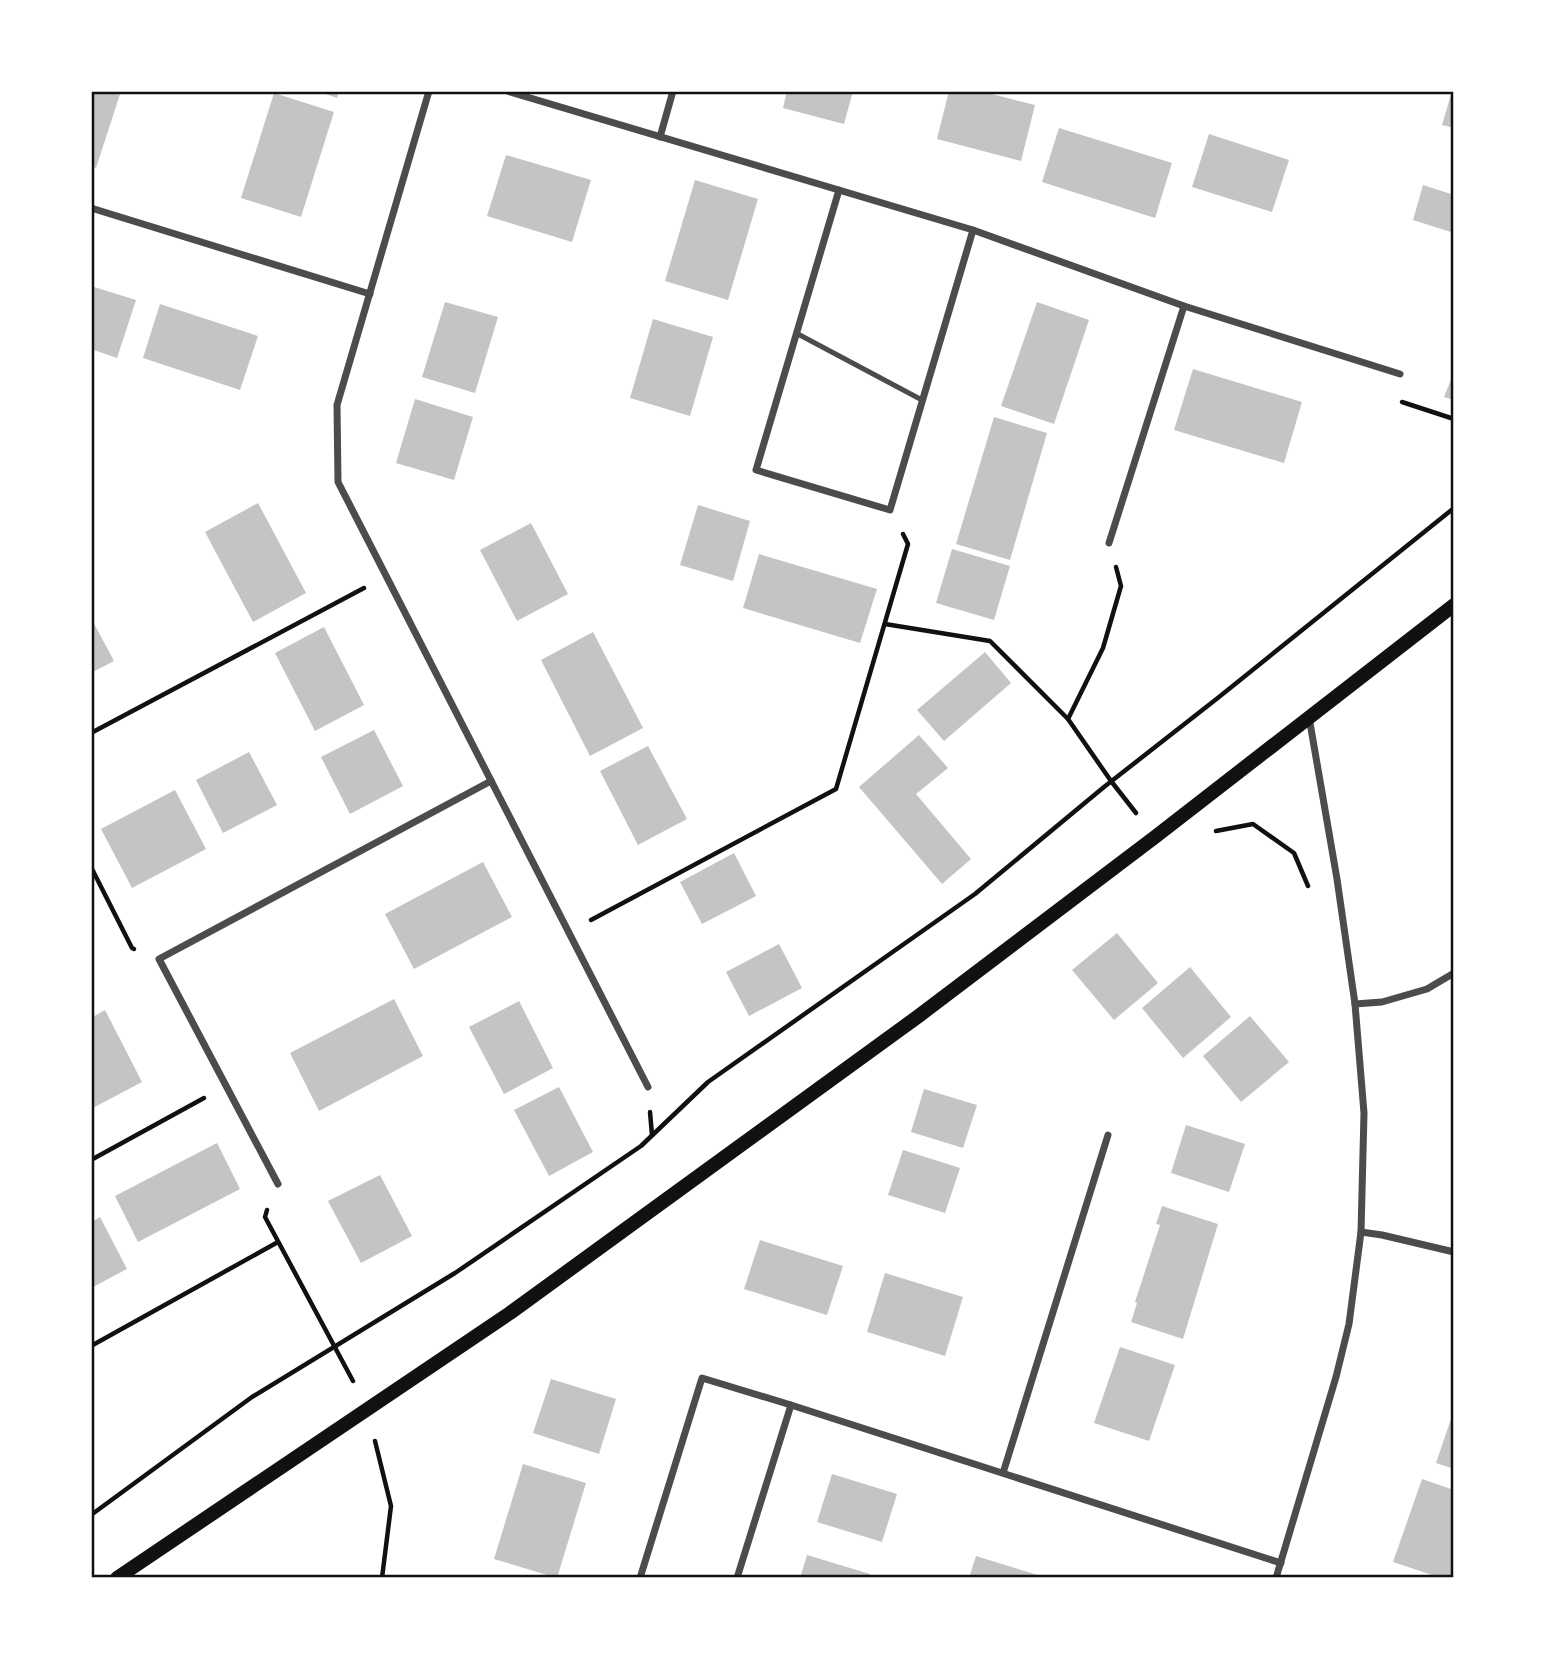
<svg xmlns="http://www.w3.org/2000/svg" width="1545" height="1669" font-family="Helvetica,sans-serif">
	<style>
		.building { fill: #c4c4c4 }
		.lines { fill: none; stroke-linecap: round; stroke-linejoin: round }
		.path { stroke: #111; stroke-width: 4.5 }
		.service { stroke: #4c4c4c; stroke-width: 5 }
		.minor { stroke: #4c4c4c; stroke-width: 7 }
		.secondary { stroke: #111; stroke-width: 14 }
		.neatline { fill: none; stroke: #111; stroke-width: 2.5 }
	</style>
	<rect width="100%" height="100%" fill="#fff"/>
	<!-- building -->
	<g class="building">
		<path d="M 91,91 L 121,91 L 96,168 L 91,166 Z"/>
		<path d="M 317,91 L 339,91 L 337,98 Z"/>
		<path d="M 787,91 L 853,91 L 844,124 L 783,108 Z"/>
		<path d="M 949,91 L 980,91 L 1035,105 L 1021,161 L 937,139 Z"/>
		<path d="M 1452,91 L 1454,91 L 1454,128 L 1442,125 Z"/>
		<path d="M 274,93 L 334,112 L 301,217 L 241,198 Z"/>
		<path d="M 1059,128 L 1172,163 L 1155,218 L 1042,182 Z"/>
		<path d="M 1209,134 L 1289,160 L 1272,212 L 1192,187 Z"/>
		<path d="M 506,155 L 591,180 L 572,242 L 487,216 Z"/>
		<path d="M 695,180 L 758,199 L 728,300 L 665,281 Z"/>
		<path d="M 1423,185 L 1454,195 L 1454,233 L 1413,220 Z"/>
		<path d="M 91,286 L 136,300 L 117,358 L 91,349 Z"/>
		<path d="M 445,302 L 498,317 L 475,393 L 422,377 Z"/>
		<path d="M 1037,302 L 1089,320 L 1054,424 L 1001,406 Z"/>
		<path d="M 160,304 L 258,336 L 240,390 L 143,358 Z"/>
		<path d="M 653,319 L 713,337 L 690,416 L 630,398 Z"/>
		<path d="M 1193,369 L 1302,402 L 1284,463 L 1174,430 Z"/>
		<path d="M 1454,372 L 1454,400 L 1444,397 Z"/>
		<path d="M 415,399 L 473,417 L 454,480 L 396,463 Z"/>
		<path d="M 994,417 L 1047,433 L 1010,560 L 956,544 Z"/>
		<path d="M 258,503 L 306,593 L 253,622 L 205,532 Z"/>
		<path d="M 698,505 L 750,521 L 733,581 L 680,565 Z"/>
		<path d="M 531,523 L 568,594 L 517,621 L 480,550 Z"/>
		<path d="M 952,549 L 1010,566 L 994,620 L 936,603 Z"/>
		<path d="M 759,554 L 877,589 L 860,643 L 743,608 Z"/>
		<path d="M 91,618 L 114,661 L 91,673 Z"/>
		<path d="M 324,627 L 364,705 L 315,731 L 275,653 Z"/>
		<path d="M 593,632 L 643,728 L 590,756 L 541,660 Z"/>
		<path d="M 985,652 L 1011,683 L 944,741 L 917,710 Z"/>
		<path d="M 374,730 L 403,786 L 350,814 L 321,757 Z"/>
		<path d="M 919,735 L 948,768 L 916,794 L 971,859 L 942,884 L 859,787 Z"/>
		<path d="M 648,746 L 687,819 L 638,845 L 600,771 Z"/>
		<path d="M 249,752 L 277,805 L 223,833 L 196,780 Z"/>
		<path d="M 175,790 L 206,849 L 132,888 L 101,829 Z"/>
		<path d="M 734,853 L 756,896 L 702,924 L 680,882 Z"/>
		<path d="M 483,862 L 512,917 L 414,969 L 385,914 Z"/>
		<path d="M 1117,933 L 1158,983 L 1114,1020 L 1072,970 Z"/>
		<path d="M 779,944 L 802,988 L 749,1016 L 726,972 Z"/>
		<path d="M 1190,967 L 1231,1017 L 1183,1058 L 1142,1008 Z"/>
		<path d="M 394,999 L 423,1056 L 319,1111 L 290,1053 Z"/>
		<path d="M 519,1001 L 553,1068 L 504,1094 L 469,1027 Z"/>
		<path d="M 105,1010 L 142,1082 L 91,1109 L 91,1018 Z"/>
		<path d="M 1250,1016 L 1289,1062 L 1241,1102 L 1203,1056 Z"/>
		<path d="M 559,1087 L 593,1152 L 549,1176 L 514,1110 Z"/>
		<path d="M 924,1089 L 977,1105 L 963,1148 L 911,1132 Z"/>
		<path d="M 1186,1125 L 1245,1144 L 1229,1192 L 1171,1173 Z"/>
		<path d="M 217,1143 L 240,1189 L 138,1242 L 115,1196 Z"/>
		<path d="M 903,1150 L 960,1168 L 945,1213 L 888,1195 Z"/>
		<path d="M 380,1175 L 412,1236 L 361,1263 L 328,1201 Z"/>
		<path d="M 1162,1206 L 1218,1224 L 1183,1339 L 1131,1322 L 1137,1303 L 1135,1302 L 1160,1225 L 1156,1224 Z"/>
		<path d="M 100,1217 L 127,1269 L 91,1288 L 91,1222 Z"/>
		<path d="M 760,1240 L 843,1266 L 827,1315 L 744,1289 Z"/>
		<path d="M 885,1273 L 963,1297 L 945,1356 L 867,1332 Z"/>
		<path d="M 1120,1347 L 1175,1365 L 1149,1441 L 1094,1423 Z"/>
		<path d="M 551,1379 L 616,1399 L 599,1454 L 533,1433 Z"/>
		<path d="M 1454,1410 L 1454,1469 L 1436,1463 Z"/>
		<path d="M 523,1464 L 586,1483 L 557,1578 L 494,1559 Z"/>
		<path d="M 832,1474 L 897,1494 L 882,1542 L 817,1522 Z"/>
		<path d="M 1422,1479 L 1454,1490 L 1454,1570 L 1451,1578 L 1441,1578 L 1393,1562 Z"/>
		<path d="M 807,1555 L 870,1574 L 869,1578 L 800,1578 Z"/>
		<path d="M 976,1556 L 1044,1577 L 1044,1578 L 969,1578 Z"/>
	</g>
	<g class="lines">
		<!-- path -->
		<g class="path">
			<path d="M 1402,402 L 1454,419"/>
			<path d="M 885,624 L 990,641 L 1068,719 L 1111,781 L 1136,813"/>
			<path d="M 1068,719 L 1103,648 L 1121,586 L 1116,567"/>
			<path d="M 91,733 L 364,588"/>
			<path d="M 1216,831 L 1253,824 L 1294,853 L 1308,886"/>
			<path d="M 91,867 L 132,948 L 134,949"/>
			<path d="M 591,920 L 836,789 L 908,544 L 903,534"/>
			<path d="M 650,1112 L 652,1135"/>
			<path d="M 91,1160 L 204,1098"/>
			<path d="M 267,1210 L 265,1217 L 353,1381"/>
			<path d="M 91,1346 L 278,1242"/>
			<path d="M 375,1441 L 391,1506 L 382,1578"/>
			<path d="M 91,1515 L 252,1397 L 455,1273 L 641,1146 L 708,1082 L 975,894 L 1104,787 L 1219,697 L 1454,508"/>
		</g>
		<!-- service -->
		<path class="service" d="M 796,333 L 922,400"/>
		<!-- minor -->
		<g class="minor">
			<path d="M 429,91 L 337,405 L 338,482 L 648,1087"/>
			<path d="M 507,91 L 973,230 L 1184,306 L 1400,374"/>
			<path d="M 660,137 L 673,91"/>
			<path d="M 839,190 L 756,470 L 890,510 L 973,230"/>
			<path d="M 91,208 L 370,294"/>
			<path d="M 1109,543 L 1184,306"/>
			<path d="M 1355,1004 L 1382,1002 L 1427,989 L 1454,973"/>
			<path d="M 278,1184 L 159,959 L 491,781"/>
			<path d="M 1361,1232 L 1382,1235 L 1454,1252"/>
			<path d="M 1003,1473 L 1108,1135"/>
			<path d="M 640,1578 L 702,1378 L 791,1405 L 1281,1563"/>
			<path d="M 737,1578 L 791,1405"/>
			<path d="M 1276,1578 L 1336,1377 L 1349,1324 L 1361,1232 L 1364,1113 L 1355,1004 L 1337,879 L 1309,717"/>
		</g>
		<!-- secondary -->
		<path class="secondary" d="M 117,1578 L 510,1313 L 920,1015 L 1155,837 L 1454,605"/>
	</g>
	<!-- border -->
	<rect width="1545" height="1669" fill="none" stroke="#ffffff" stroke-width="186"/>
	<rect x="93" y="93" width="1359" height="1483" class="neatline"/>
</svg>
